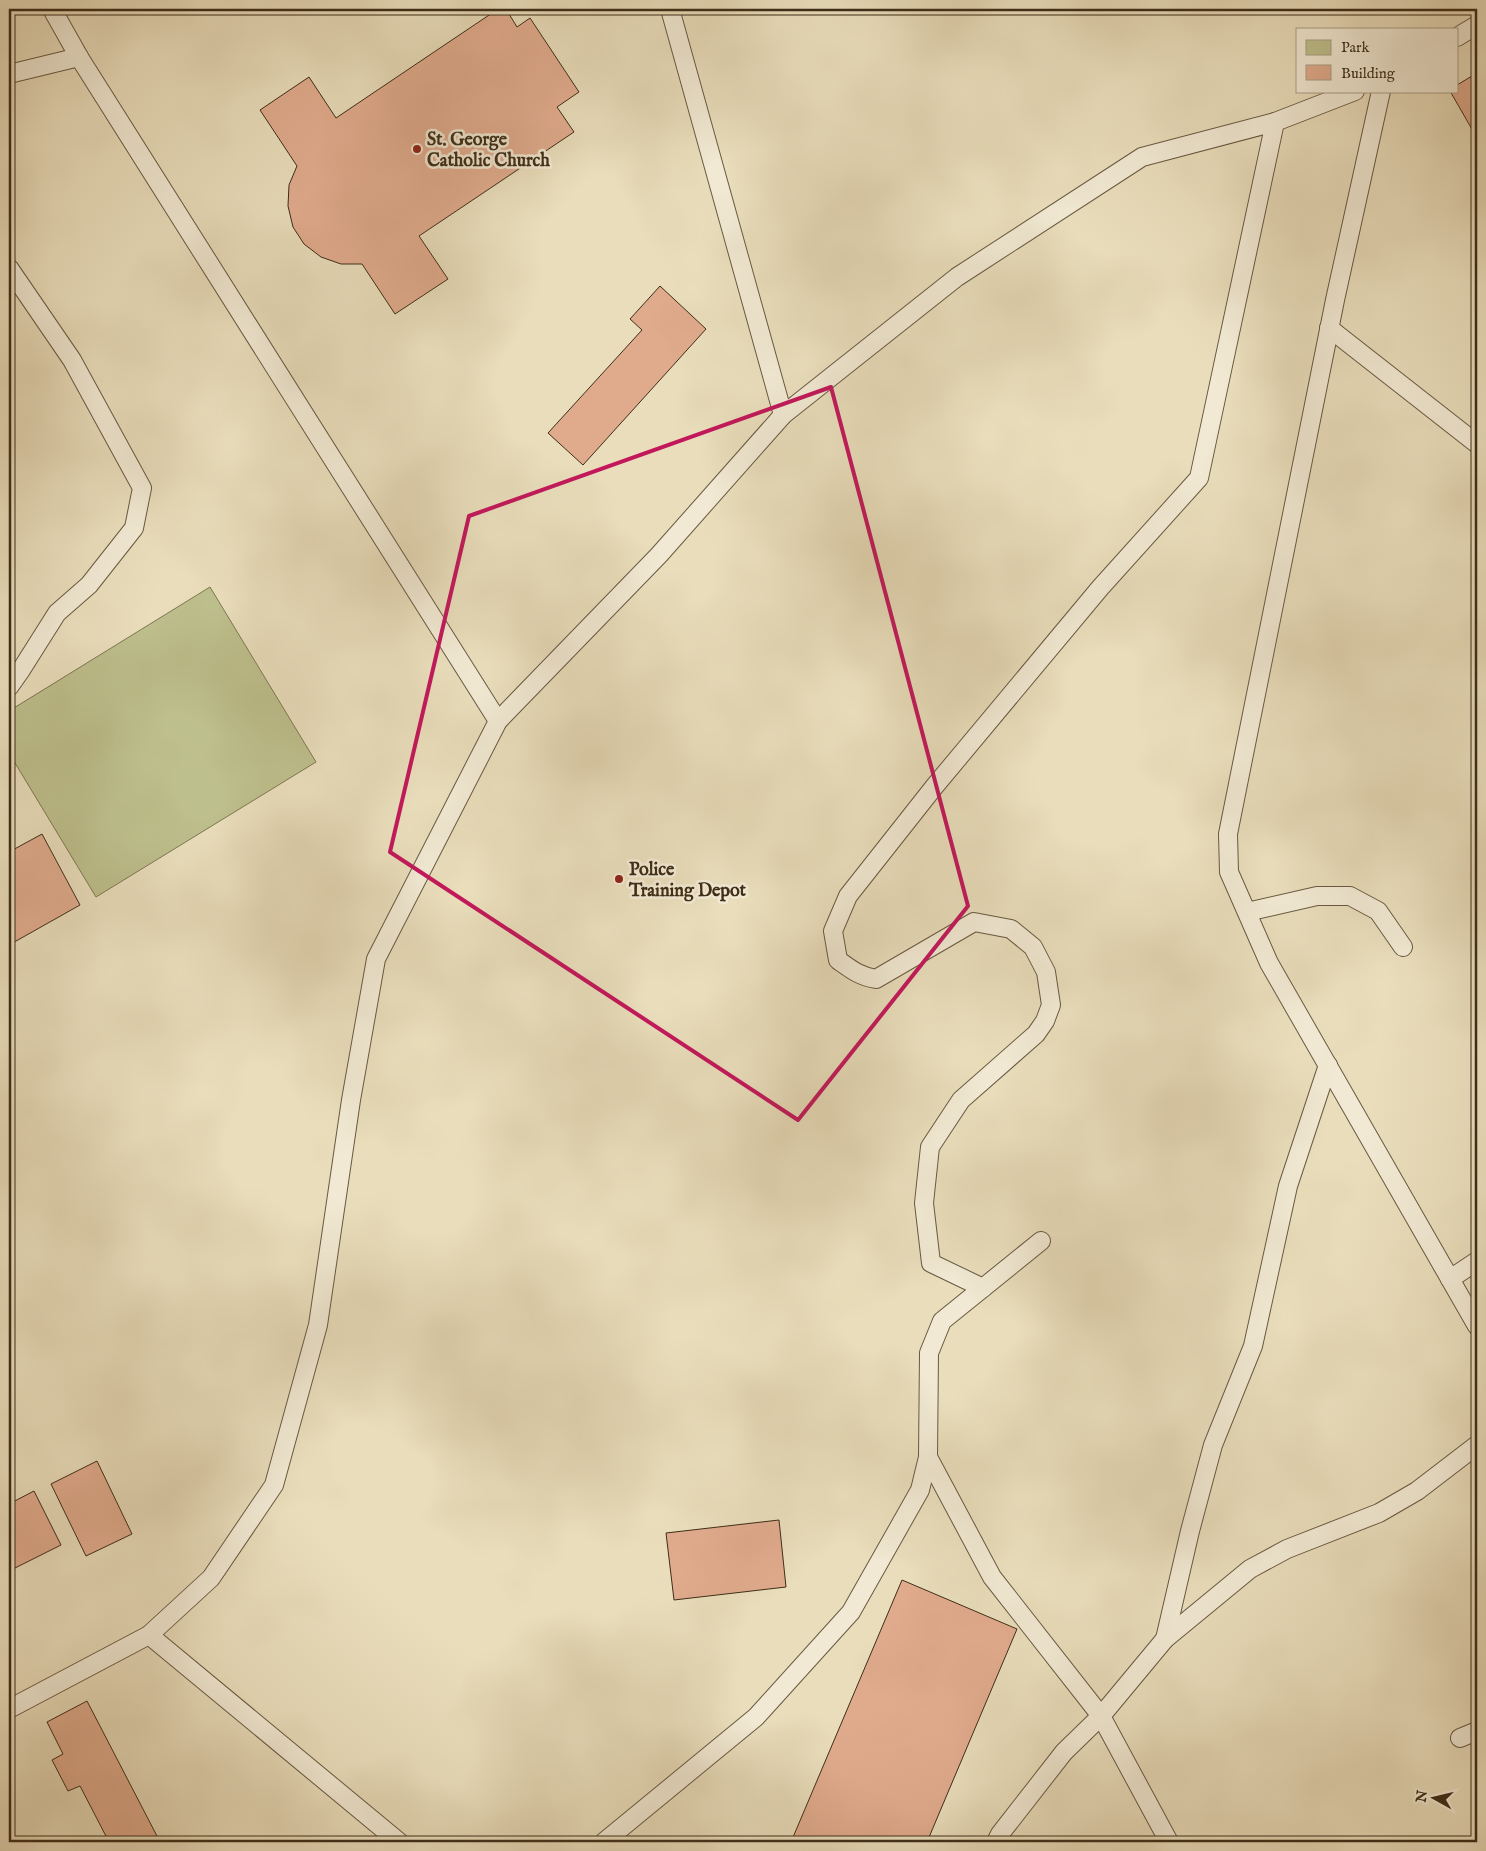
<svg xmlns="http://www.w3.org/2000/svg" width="1486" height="1851" font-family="'IM FELL English',serif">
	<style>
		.green { fill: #bdbf8c; stroke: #7e7652 }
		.building { fill: #e0ab8d; stroke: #3e2d18 }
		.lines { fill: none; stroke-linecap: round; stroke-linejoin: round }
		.lane-casing { stroke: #695941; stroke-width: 20 }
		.lane { stroke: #f1e9d3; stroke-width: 18 }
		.marked { fill: none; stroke: #c2185b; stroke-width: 4; stroke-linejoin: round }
		.poi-dot { fill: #8f2418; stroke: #f1e9d3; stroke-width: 2 }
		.labels { text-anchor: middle; stroke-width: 5; stroke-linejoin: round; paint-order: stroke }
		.poi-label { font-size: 18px; font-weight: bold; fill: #3e2d18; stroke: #f1e9d3; text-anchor: start }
	</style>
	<rect width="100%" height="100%" fill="#e9ddbb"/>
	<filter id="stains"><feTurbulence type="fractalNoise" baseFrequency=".004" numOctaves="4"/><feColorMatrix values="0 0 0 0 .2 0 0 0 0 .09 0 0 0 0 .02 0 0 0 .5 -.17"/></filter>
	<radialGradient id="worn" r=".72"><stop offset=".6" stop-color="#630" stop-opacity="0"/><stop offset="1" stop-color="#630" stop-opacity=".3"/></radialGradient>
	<!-- green -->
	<path class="green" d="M 210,587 L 316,762 L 96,897 L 9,753 L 9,711 Z"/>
	<!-- building -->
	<g class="building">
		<path d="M 498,9 L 506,9 L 517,27 L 530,18 L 579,92 L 557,107 L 574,132 L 419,236 L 448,279 L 395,314 L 362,264 L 341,264 L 321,257 L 304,244 L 293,227 L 288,206 L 289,185 L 297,166 L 260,110 L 309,77 L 336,118 Z"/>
		<path d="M 1477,73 L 1477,138 L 1450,91 L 1457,91 L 1457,85 Z"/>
		<path d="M 660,286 L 706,329 L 583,465 L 548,433 L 642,330 L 630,319 Z"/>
		<path d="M 42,834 L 80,905 L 9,945 L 9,852 Z"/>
		<path d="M 97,1461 L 132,1534 L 86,1556 L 51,1484 Z"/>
		<path d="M 34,1491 L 61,1545 L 9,1571 L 9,1504 Z"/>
		<path d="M 779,1520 L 786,1587 L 674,1600 L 666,1533 Z"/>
		<path d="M 902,1580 L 1017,1629 L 927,1842 L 791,1842 Z"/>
		<path d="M 87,1701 L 158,1838 L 151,1842 L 109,1842 L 80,1786 L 68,1791 L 52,1760 L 63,1754 L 47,1722 Z"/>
	</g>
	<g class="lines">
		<!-- lane casing -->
		<g class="lane-casing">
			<g id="lane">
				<path d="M 52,9 L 79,57 L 498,721"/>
				<path d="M 670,9 L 783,415"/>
				<path d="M 1457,37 L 1477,25"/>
				<path d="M 9,74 L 79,57"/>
				<path d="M 1381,91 L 1335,300 L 1228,834 L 1229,872 L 1269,963 L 1477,1326"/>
				<path d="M 9,268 L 72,360 L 142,488 L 134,528 L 89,585 L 57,613 L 21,670 L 9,687"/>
				<path d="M 1329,328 L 1477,444"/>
				<path d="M 1247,912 L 1317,896 L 1350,896 L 1378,911 L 1403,947"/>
				<path d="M 1450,1279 L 1477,1261"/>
				<path d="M 983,1288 L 931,1263 L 924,1203 L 930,1147 L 961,1100 L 1036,1034 L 1045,1021 L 1051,1005 L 1046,972 L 1033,947 L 1011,929 L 974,922 L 876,979 C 859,976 852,970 838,960 L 833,931 L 848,896 L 934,787 L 1100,588 L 1199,478 L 1275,122"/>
				<path d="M 928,1457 L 992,1577 L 1101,1716 L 1169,1842"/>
				<path d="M 149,1635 L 399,1842"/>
				<path d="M 1165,1639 L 1190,1531 L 1213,1445 L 1253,1346 L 1288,1186 L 1328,1065"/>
				<path d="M 9,1709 L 149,1635 L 211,1578 L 274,1485 L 318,1325 L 351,1100 L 376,959 L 498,721 L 659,555 L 783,415 L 957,277 L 1142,157 L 1275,122 L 1355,91"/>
				<path d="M 1460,1738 L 1477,1731"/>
				<path d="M 604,1842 L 756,1717 L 851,1612 L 920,1490 L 928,1457 L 929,1353 L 942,1321 L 1041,1241"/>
				<path d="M 996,1842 L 1000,1834 L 1064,1752 L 1101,1716 L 1165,1639 L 1250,1569 L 1287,1549 L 1379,1513 L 1417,1491 L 1477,1445"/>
			</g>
		</g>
		<!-- lane -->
		<use href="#lane" class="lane"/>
	</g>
	<!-- marked area -->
	<path class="marked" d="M 831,387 L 968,906 L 798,1120 L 390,852 L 469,516 Z"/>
	<!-- markers -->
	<g class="poi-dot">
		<circle cx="417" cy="149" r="5"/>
		<circle cx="619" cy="879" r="5"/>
	</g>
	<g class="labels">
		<!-- poi labels -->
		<g class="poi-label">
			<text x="427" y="145">St. George<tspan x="427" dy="21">Catholic Church</tspan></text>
			<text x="629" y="875">Police<tspan x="629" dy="21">Training Depot</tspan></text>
		</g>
	</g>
	<!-- margin -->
	<rect width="1486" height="1851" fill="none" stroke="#e9ddbb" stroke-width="30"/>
	<rect x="10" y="10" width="1466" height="1831" fill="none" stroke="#3e2d18" stroke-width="2.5"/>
	<rect x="15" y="15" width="1456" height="1821" fill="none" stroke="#3e2d18"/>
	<!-- legend -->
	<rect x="1296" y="28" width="162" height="65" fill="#f1e9d3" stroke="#a99e88"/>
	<rect x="1306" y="40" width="25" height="15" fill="#bdbf8c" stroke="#a99e88"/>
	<text x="1341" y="52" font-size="15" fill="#3e2d18">Park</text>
	<rect x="1306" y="65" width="25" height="15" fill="#e0ab8d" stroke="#a99e88"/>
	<text x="1341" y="78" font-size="15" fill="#3e2d18">Building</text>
	<!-- north arrow -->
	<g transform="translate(1434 1798) rotate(278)" stroke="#f1e9d3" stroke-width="4" paint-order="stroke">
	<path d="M0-4L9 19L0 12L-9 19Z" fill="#3e2d18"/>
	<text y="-8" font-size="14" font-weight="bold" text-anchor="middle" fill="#3e2d18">N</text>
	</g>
	<rect width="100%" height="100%" filter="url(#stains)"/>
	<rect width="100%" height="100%" fill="url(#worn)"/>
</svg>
